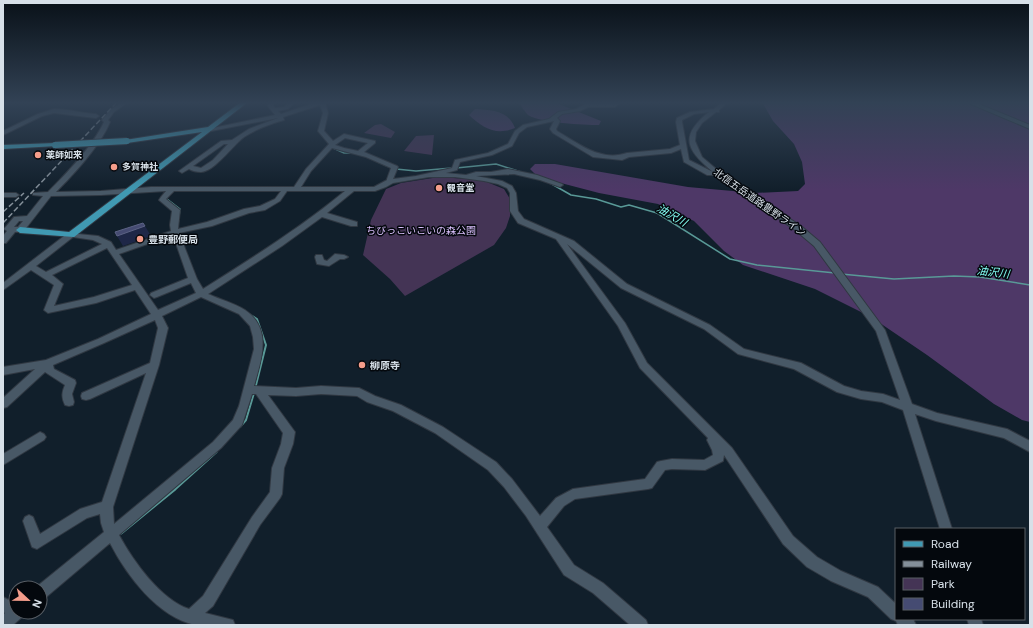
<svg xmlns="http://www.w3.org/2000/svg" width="1033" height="628" font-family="'DM Sans','Noto Sans JP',sans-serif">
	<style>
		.green { fill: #443455 }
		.forest { fill: #4e3867 }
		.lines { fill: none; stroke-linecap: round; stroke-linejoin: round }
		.stream-far2 { stroke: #599997; stroke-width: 1.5 }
		.stream-far1 { stroke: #599997; stroke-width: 2 }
		.stream { stroke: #599997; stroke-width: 3 }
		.minor-casing { stroke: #303842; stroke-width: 2 }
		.major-casing { stroke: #303842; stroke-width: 2 }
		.minor { fill: #485866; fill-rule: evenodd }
		.major { fill: #4099b2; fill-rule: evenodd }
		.rail { stroke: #848f99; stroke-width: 1.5; stroke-dasharray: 5.5 2.5; stroke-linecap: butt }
		.major-bridge-casing { stroke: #303842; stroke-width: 8; stroke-linecap: butt }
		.major-bridge { stroke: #4099b2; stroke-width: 6 }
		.shaded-wall { fill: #1e2747 }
		.building { fill: #454b72; stroke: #5c6385 }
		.poi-dot { fill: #f49d8b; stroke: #04080d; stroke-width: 1.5 }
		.labels { text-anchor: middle; stroke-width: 3; stroke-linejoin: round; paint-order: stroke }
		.far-poi-label { font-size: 9px; font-weight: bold; fill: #d7e0e8; stroke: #04080d; text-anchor: start }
		.street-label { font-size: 10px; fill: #d7e0e8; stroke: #04080d }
		.park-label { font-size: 10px; fill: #dbc0fd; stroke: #04080d }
		.poi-label { font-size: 10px; font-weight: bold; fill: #d7e0e8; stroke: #04080d; text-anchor: start }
		.water-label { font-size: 11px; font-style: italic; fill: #82fbf1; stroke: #04080d }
	</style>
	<rect width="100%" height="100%" fill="#111f2b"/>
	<!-- green -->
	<g class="green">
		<path d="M 381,124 L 395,132 L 391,138 L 364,133 L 375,125 Z"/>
		<path d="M 434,135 L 432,155 L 404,151 L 416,136 Z"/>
		<path d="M 439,177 L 482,180 L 504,189 L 510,199 L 510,216 L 506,228 L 494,245 L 405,296 L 390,279 L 363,255 L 371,220 L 386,189 L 401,183 Z"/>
	</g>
	<!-- forest -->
	<g class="forest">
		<path d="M 519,102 L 554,102 L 601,121 L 599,125 C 584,125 541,123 528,115 C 525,112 521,106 519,102 Z"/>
		<path d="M 762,102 L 1030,102 L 1030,422 L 1022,420 L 994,404 L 927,355 L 871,317 L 815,289 L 743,265 L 724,251 L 694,221 L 658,204 L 599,193 L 538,177 L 530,169 L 535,164 L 555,164 L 688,187 L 755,193 L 798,191 L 805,184 L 802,162 L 794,144 L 773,121 Z"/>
		<path d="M 475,109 C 492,110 508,110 515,128 C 496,136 483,128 469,115 Z"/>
	</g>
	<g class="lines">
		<!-- stream-far2 -->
		<g class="stream-far2">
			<path d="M 331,147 L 344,153 L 353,153"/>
			<path d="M 378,162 L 392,168"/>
			<path d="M 456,168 L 496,164 L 521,172"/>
			<path d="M 396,169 L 416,171 L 452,168"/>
			<path d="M 550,183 L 571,195 L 596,199 L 621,207 L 629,205 L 657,213 L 730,259 L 757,265 L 835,273"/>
			<path d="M 167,197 L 167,199 L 180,209 L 178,225"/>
			<path d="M 841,274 L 894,279 L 954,276 L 980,277 L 1030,285"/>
		</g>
		<!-- stream-far1 -->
		<g class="stream-far1">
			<path d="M 246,312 L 257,319 L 266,345 L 255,389"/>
			<path d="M 240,427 L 246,420 L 254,393"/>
		</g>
		<!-- stream -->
		<path class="stream" d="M 121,533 L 175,489 L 216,452"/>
		<!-- minor casing -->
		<g class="minor-casing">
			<g id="minor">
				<path d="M 3,102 L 8,102 L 3,105 Z"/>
				<path d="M 122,102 L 128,102 L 114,112 L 108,120 L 110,122 C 100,146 74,174 56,192 L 101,191 L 151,187 L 294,187 L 306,169 L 329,144 L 318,131 L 323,113 L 320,105 L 283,117 L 284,120 C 270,124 256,129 244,137 C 232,146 215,171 201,172 C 197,172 192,171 189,169 L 182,173 L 179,171 L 221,141 L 232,140 L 249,129 L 278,118 L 211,131 L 208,129 L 275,115 L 267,105 L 270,102 L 276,102 L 273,105 L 275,108 L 284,107 L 289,102 L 295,102 L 288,109 L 278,111 L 281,114 L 317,102 L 325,102 L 328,113 L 324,131 L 333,141 L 344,134 L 375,141 L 375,143 L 364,152 L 397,166 L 398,167 L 393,179 L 416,176 L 452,168 L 455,160 L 488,153 L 508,144 L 515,131 L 523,125 L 549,119 L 558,112 L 576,109 L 587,103 L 621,102 L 615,107 L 588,107 L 580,111 L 562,114 L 557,118 L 560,121 L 556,129 L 557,131 C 579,144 601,162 627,153 L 670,149 L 680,145 L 676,122 L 677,118 L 690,112 L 714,109 L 722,102 L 728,102 L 719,110 L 719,112 L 716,112 L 702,123 L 696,132 L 695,141 L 702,157 L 728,179 L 801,226 L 820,242 L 885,330 L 912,404 L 937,413 L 1007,429 L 1030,441 L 1030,452 L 1004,438 L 936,421 L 915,414 L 952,529 L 940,529 L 903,410 L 882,402 L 861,399 L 837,392 L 794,369 L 738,354 L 704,329 L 621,288 L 567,244 L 625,323 L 647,363 L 732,448 L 793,536 L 817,557 L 841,571 L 878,587 L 896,604 L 896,619 L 913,619 L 916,625 L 898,625 L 896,621 L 891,619 L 868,597 L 831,581 L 807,567 L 783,544 L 724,455 L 723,461 L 705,470 L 672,469 L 665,470 L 652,488 L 648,489 L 575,499 L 564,506 L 547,527 L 574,565 L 603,583 L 646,620 L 648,625 L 630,625 L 593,593 L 564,575 L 526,516 L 504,487 L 488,470 L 435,433 L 393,411 L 367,402 L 357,396 L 321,394 L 296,396 L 268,395 L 295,432 L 293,444 L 284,468 L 282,494 L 280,498 L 260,525 L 213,606 L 205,613 L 233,620 L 235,625 C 222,625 207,627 195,625 C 158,617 127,576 110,543 L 45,598 L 40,600 L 40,588 L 35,588 L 104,532 L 101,523 L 100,514 L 87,518 L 37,549 L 32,547 L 23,521 L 25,517 L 29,515 L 33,517 L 40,534 L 80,509 L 102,502 L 146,373 L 90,399 L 86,400 L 82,399 L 81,396 L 82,393 L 150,363 L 158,328 L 155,320 L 104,343 L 53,365 L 54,369 L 75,380 L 76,383 L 72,394 L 74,402 L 73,405 L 69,406 L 65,405 C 61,397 62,392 65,385 L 45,372 L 7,407 L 3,408 L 3,398 L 35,369 L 3,375 L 3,367 L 46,360 L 98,339 L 151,314 L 135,290 L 96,303 L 48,313 L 44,310 L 54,285 L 31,270 L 3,290 L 3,283 L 68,233 L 98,236 L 111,242 L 116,250 L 171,231 L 170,225 L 172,211 L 159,200 L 161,197 L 166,191 L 101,195 L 51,196 L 23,232 L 15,232 L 6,243 L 3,243 L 3,236 L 7,231 L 4,229 L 14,217 L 27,216 L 43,196 L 33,195 L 33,193 L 48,192 C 67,173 93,146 104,122 L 102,120 L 103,119 L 110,110 ZM 709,112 C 679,136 686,150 713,172 L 689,160 L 682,122 L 682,120 L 694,114 ZM 554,121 L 550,129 L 553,133 L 593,157 L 622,160 L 629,157 L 671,153 L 681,149 L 684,162 L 707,175 L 716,175 L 795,230 L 814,246 L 876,331 L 900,400 L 883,394 L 861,391 L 844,386 L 801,363 L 744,349 L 710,325 L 627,284 L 574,241 L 524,219 L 518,211 L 516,193 L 512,186 L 502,181 L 476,176 L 514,174 L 540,180 L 560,187 L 563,185 L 562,184 L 537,175 L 508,169 L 491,172 L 476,172 L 466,175 L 446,173 L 457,170 L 460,162 L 492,155 L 512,146 L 519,133 L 527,127 ZM 345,138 L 368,143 L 358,151 L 344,148 L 335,145 ZM 224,144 L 228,144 L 213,160 L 201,168 L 193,166 ZM 332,148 L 366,157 L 391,168 L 387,179 L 387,180 L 374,187 L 301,187 L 311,171 ZM 429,177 L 455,177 L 484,181 L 498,184 L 507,188 L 510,193 L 510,211 L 518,223 L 556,239 L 618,326 L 640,368 L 708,438 L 707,440 L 712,450 L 713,455 L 704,460 L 672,459 L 661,461 L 657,462 L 645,479 L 573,489 L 556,498 L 540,516 L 512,479 L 496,462 L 443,427 L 401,405 L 375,396 L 359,388 L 321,386 L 296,388 L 254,386 C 261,360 273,329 245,310 C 234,303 219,299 208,294 L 282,246 L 322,217 L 351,226 L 357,226 L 357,222 L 327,213 L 354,191 L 375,191 L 386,187 L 393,183 ZM 174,191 L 281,191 L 275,199 L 260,206 L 244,209 L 207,222 L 178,229 L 180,210 L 166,199 ZM 287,191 L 345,191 C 300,228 252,258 203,289 L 197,279 L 179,233 L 212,226 L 249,213 L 265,210 L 280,201 ZM 19,221 L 23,221 L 18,227 L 14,227 ZM 173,235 L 188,278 L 151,293 L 150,295 L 154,298 L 157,297 L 191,283 L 196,293 L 158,310 L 119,254 ZM 73,237 L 93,240 L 102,244 L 46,272 L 36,266 ZM 107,248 L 132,285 L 94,297 L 54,306 L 63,284 L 52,275 ZM 201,297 L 239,314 L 250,326 L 253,337 L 254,349 L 239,406 L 233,420 L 213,442 L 114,524 L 113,507 L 159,365 L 168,328 L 162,316 ZM 252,394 L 256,394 L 283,433 L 281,444 L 272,468 L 270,492 L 252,517 L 203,596 L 189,609 C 161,600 133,561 119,535 L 221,448 L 242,425 Z"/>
				<path d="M 966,102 L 974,102 L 1030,125 L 1030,129 Z"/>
				<path d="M 54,109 C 68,109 82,113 96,114 L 99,116 L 96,118 L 54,113 L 42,116 L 3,135 L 3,131 L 38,114 Z"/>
				<path d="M 3,193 L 16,193 L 19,195 L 16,197 L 3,197 Z"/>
				<path d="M 335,254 L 344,255 L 348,257 L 344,259 L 340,259 L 329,266 L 317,264 L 315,257 L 316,255 L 322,255 L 324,260 L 327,261 Z"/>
				<path d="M 40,432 L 44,434 L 46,437 L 44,440 L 3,465 L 3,454 Z"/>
				<path d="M 3,597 L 16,604 L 16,612 L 24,612 L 22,617 L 13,625 L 3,625 L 3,615 L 5,613 L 3,612 Z"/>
				<path d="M 967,619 L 981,619 L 983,625 L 969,625 Z"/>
			</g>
		</g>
		<!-- major casing -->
		<g class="major-casing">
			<g id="major">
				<path d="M 241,102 L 248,102 L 74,237 L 20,233 L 16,230 L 20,227 L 69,232 L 202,132 L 127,143 L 124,141 L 125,140 L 208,127 Z"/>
				<path d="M 55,143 L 57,144 L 57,146 L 3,149 L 3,145 Z"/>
			</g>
		</g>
		<!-- minor -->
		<use href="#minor" class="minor"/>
		<!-- major -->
		<use href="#major" class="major"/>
		<!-- rail -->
		<g class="rail">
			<path d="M 3,212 L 24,193"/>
			<path d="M 3,223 L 117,102"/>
		</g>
		<!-- major-bridge casing -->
		<g class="major-bridge-casing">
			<path id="major-bridge" d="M 55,145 L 127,141"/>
		</g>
		<!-- major-bridge -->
		<use href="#major-bridge" class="major-bridge"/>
	</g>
	<!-- shaded-wall -->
	<path class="shaded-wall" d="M 145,226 L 151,236 L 123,246 L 117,236 Z"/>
	<!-- building -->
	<path class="building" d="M 143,223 L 145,226 L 117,236 L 115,232 Z"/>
	<!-- sky -->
	<linearGradient id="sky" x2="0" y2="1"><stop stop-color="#091118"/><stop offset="0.54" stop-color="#324255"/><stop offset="1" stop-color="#324255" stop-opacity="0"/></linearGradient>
	<rect width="1033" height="190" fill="url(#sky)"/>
	<!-- markers -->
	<g class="poi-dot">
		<circle cx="38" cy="155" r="4"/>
		<circle cx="114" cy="167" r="4"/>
		<circle cx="439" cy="188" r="4"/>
		<circle cx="140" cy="239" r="4"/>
		<circle cx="362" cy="365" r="4"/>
	</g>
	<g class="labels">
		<!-- far-poi labels -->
		<g class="far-poi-label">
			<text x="46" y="158">薬師如来</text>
			<text x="122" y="170">多賀神社</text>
			<text x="447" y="191">観音堂</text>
		</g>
		<!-- street labels -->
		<g class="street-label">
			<text transform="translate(760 202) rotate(35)" y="4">北信五岳道路豊野ライン</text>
		</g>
		<!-- park labels -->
		<g class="park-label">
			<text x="421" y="234">ちびっこいこいの森公園</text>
		</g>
		<!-- poi labels -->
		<g class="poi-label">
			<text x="148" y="243">豊野郵便局</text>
			<text x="370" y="369">柳原寺</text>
		</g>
		<!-- water labels -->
		<g class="water-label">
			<text transform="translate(672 215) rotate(30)" y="4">油沢川</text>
			<text transform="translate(993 272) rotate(7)" y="4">油沢川</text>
		</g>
	</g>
	<!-- border -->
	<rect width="1033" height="628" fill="none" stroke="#d7e0e8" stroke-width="8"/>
	<!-- legend -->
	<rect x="895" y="528" width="130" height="92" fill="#04080d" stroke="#585e65"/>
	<rect x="903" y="541" width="20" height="6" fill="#4099b2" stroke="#585e65"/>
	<text x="931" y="548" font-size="12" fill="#d7e0e8">Road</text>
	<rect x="903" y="561" width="20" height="6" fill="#848f99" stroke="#585e65"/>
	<text x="931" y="568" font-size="12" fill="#d7e0e8">Railway</text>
	<rect x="903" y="578" width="20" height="12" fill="#443455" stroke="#585e65"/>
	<text x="931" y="588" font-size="12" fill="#d7e0e8">Park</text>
	<rect x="903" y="598" width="20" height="12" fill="#454b72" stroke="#585e65"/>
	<text x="931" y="608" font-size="12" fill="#d7e0e8">Building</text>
	<!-- north arrow -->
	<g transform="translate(28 600) rotate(112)"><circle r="19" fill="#04080d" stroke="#585e65"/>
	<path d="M0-3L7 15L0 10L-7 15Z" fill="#f49d8b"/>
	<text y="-6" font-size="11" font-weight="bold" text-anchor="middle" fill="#d7e0e8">N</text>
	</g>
</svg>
